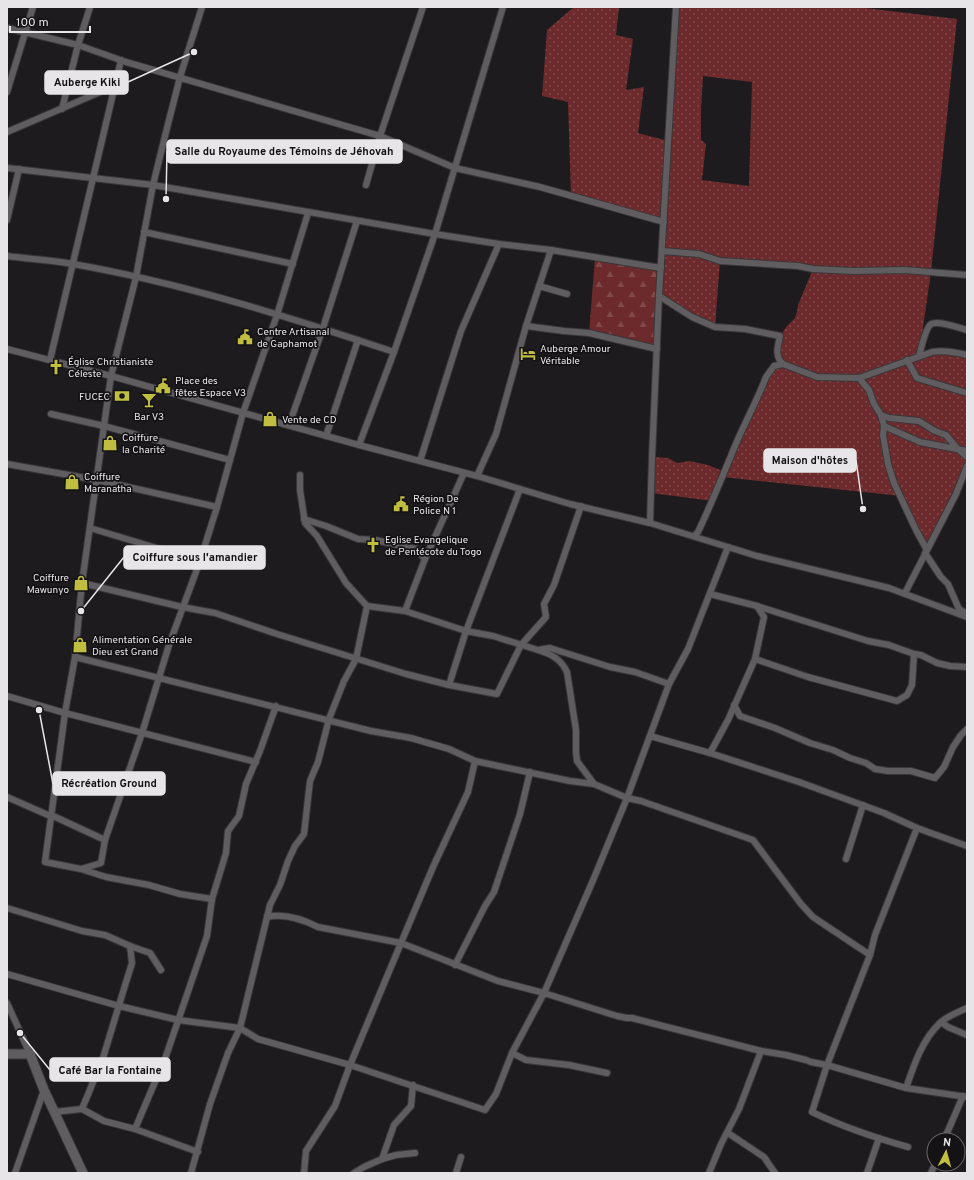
<svg xmlns="http://www.w3.org/2000/svg" width="974" height="1180" font-family="Overpass,sans-serif">
	<style>
		.grass { fill: url(#grass-dots); fill-rule: evenodd }
		.forest { fill: url(#forest-firs) }
		.lines { fill: none; stroke-linecap: round; stroke-linejoin: round }
		.street-casing { stroke: #393739; stroke-width: 8 }
		.secondary-casing { stroke: #393739; stroke-width: 11 }
		.street { stroke: #605d61; stroke-width: 6 }
		.secondary { stroke: #605d61; stroke-width: 9 }
		.labels { text-anchor: middle; stroke-width: 3.5; stroke-linejoin: round; paint-order: stroke }
		.poi-label { font-size: 10px; fill: #e7e5e7; stroke: #141214; text-anchor: start }
		.leader { fill: none; stroke: #e7e5e7; stroke-width: 1.5 }
		.callout-dot { fill: #e7e5e7; stroke: #141214; stroke-width: 1.5 }
		.callout { fill: #e7e5e7; stroke: #e7e5e7; stroke-width: 1.5 }
		.callout-label { font-size: 11px; text-anchor: middle; font-weight: bold; fill: #111 }
	</style>
	<defs>
		<pattern id="grass-dots" width="8" height="8" patternUnits="userSpaceOnUse"><rect width="8" height="8" fill="#6c2a2c"/><path d="M2 2h.1M6 6h.1" fill="none" stroke="#81494b" stroke-width="1.8" stroke-linecap="round"/></pattern>
		<pattern id="forest-firs" width="22" height="20" patternUnits="userSpaceOnUse"><rect width="22" height="20" fill="#6c2a2c"/><path d="M5 1l3.5 6h-7zM16 11l3.5 6h-7z" fill="#81494b"/></pattern>
	</defs>
	<rect width="100%" height="100%" fill="#1d1b1e"/>
	<!-- grass -->
	<path class="grass" d="M 574,7 L 619,7 L 616,35 L 633,39 L 626,90 L 644,87 L 638,133 L 668,141 L 677,7 L 857,7 L 957,19 L 931,272 L 919,355 L 939,351 L 967,355 L 967,466 L 927,550 L 901,496 L 723,477 L 713,501 L 651,493 L 652,457 L 668,458 L 677,463 L 689,461 L 708,465 L 725,472 L 774,366 L 783,364 L 777,354 L 780,336 L 787,326 L 795,318 L 797,312 L 798,305 L 813,269 L 720,261 L 715,327 L 659,296 L 663,222 L 571,196 L 568,102 L 542,96 L 547,30 ZM 703,76 L 752,82 L 749,186 L 702,180 L 706,144 L 701,140 L 701,110 Z"/>
	<!-- forest -->
	<path class="forest" d="M 595,258 L 661,268 L 657,349 L 589,333 Z"/>
	<g class="lines">
		<!-- street casing -->
		<g class="street-casing">
			<g id="street">
				<path d="M 202,7 L 180,77 L 165,136 L 153,185 L 136,277 L 111,376 L 82,583 L 182,607 L 215,613 L 277,634 L 406,674 L 449,685 L 497,694 L 521,645 L 546,617 L 544,604 L 554,585 L 581,506"/>
				<path d="M 7,28 L 78,45 L 126,62 L 380,136 L 455,168 L 540,187 L 664,222"/>
				<path d="M 7,92 L 33,7"/>
				<path d="M 62,109 L 78,45 L 90,7"/>
				<path d="M 7,132 L 114,86"/>
				<path d="M 7,168 L 153,185 L 435,234 L 499,244 L 551,250 L 661,268"/>
				<path d="M 366,185 L 380,136 L 423,7"/>
				<path d="M 7,220 L 19,169"/>
				<path d="M 144,232 L 293,264"/>
				<path d="M 662,251 L 699,254 L 720,261 L 798,266 L 813,269 L 853,271 L 904,270 L 967,275"/>
				<path d="M 7,256 C 29,259 51,260 73,264 C 182,283 289,317 394,352"/>
				<path d="M 539,286 L 567,294"/>
				<path d="M 659,296 L 692,317 L 715,327 L 745,329 L 780,336 C 778,346 774,356 783,364 L 817,377 L 859,378 L 932,352 C 944,350 955,352 967,355"/>
				<path d="M 526,326 L 564,331 L 589,333 L 657,349"/>
				<path d="M 7,349 L 111,376 L 359,445 L 477,476 L 570,504 L 650,523 L 757,556 L 889,588 L 967,617"/>
				<path d="M 919,356 C 921,349 925,330 930,325 C 936,319 959,328 967,330"/>
				<path d="M 50,360 L 121,60"/>
				<path d="M 907,360 L 917,378 L 967,393"/>
				<path d="M 859,378 L 869,390 L 874,404 L 881,415 L 884,426 L 883,435 L 888,464 L 894,483 L 916,530 L 927,550"/>
				<path d="M 51,414 L 104,426 L 230,460"/>
				<path d="M 881,415 L 889,418 L 919,421 L 935,431 L 946,435 L 957,448 L 967,457"/>
				<path d="M 289,425 L 323,328 L 357,221"/>
				<path d="M 884,426 L 920,442 L 967,451"/>
				<path d="M 326,436 L 358,340"/>
				<path d="M 359,445 L 394,352 L 435,234 L 503,7"/>
				<path d="M 420,461 L 461,331 L 499,244"/>
				<path d="M 7,464 L 97,480 L 217,507"/>
				<path d="M 300,475 L 300,490 L 305,523 L 317,536 L 346,583 L 367,606 L 405,611 L 466,631 L 493,636 L 538,650 L 550,648 L 610,667 L 635,672 L 669,684"/>
				<path d="M 477,476 L 496,434 L 526,326 L 551,250"/>
				<path d="M 304,519 L 326,526 L 358,539 L 375,540 L 416,549 L 425,559"/>
				<path d="M 650,523 L 652,457 L 659,296 L 676,7"/>
				<path d="M 90,528 L 200,561"/>
				<path d="M 694,536 L 698,532 C 710,507 720,482 731,456 C 741,429 756,404 766,377 L 774,366 L 783,364"/>
				<path d="M 925,553 L 941,577 L 948,584 L 959,609 L 967,614"/>
				<path d="M 82,583 L 75,657 L 65,713 L 45,862 L 81,869 L 106,877 L 149,885 L 180,894 L 212,899"/>
				<path d="M 905,593 L 956,494 L 967,466"/>
				<path d="M 710,594 L 757,606 L 868,641 L 889,645 L 914,654 L 921,655 L 937,663 L 950,666 L 967,667"/>
				<path d="M 405,611 L 425,559 L 464,473"/>
				<path d="M 538,650 C 551,654 561,659 567,672 L 576,730 L 576,752 L 577,761 L 594,784 L 627,798 L 641,801 L 753,840 L 801,904 L 813,917 L 870,955"/>
				<path d="M 75,657 L 371,731 L 411,738 L 449,749 L 475,761 L 570,781 L 594,784"/>
				<path d="M 755,659 L 808,677 L 897,701 L 907,695 L 912,685 L 914,654"/>
				<path d="M 449,685 L 466,631 L 520,489"/>
				<path d="M 7,696 L 65,713 L 256,762"/>
				<path d="M 734,705 L 740,716 L 775,728 L 810,743 L 833,750 L 850,758 L 866,763 L 875,769 L 888,771 L 911,771 L 935,778 L 944,767 L 953,747 L 961,735 L 967,729"/>
				<path d="M 650,736 L 710,753 L 799,782 L 884,813 L 917,828 L 967,846"/>
				<path d="M 710,753 L 728,720 L 755,659 L 764,617 L 757,606"/>
				<path d="M 7,797 L 48,815 L 51,815 L 105,840"/>
				<path d="M 846,859 L 863,805"/>
				<path d="M 81,869 L 101,863 L 105,840 L 142,733 L 169,645 L 200,561 L 217,507 L 243,413 L 277,315 L 308,213"/>
				<path d="M 7,908 L 82,931 L 105,935 L 130,946 L 150,953 L 161,970"/>
				<path d="M 267,917 C 285,913 302,919 318,927 L 401,943 L 498,981 L 544,993 L 594,878 L 627,798 L 669,684 L 688,649 L 728,547"/>
				<path d="M 455,965 L 485,906 L 494,892 L 520,814 L 530,772"/>
				<path d="M 7,974 L 119,1006 L 178,1020 L 240,1028 L 258,1039 L 350,1065 L 485,1110 L 496,1094 L 512,1053 L 544,993 L 617,1016 L 627,1018 L 632,1018 L 761,1051 L 786,1055 L 806,1060 L 811,1062 L 827,1065 L 906,1088 L 967,1097"/>
				<path d="M 7,1003 L 30,1054"/>
				<path d="M 941,1022 L 948,1027 L 967,1035"/>
				<path d="M 512,1053 L 526,1060 L 569,1065 L 607,1073"/>
				<path d="M 906,1088 C 914,1065 922,1040 940,1023 C 947,1016 959,1012 967,1008"/>
				<path d="M 82,1109 L 103,1058 L 123,992 L 132,963 L 130,946"/>
				<path d="M 54,1112 L 82,1109 L 104,1121 L 135,1129 L 198,1152"/>
				<path d="M 135,1129 L 166,1056 L 207,936 L 212,899 L 226,853 L 228,831 L 239,816 L 246,784 L 260,751 L 276,706"/>
				<path d="M 728,1133 L 764,1157 L 775,1173"/>
				<path d="M 944,1140 L 963,1096"/>
				<path d="M 908,1147 C 876,1138 843,1127 812,1112 L 827,1065 L 870,955 L 875,935 L 917,828"/>
				<path d="M 382,1159 L 396,1155 L 415,1153"/>
				<path d="M 15,1173 L 44,1090"/>
				<path d="M 191,1173 L 210,1104 L 228,1053 L 240,1028 L 270,905 L 280,885 L 288,861 L 295,846 L 304,834 L 310,781 L 318,762 L 329,719 L 344,681 L 356,659 L 367,606"/>
				<path d="M 304,1173 L 306,1151 L 335,1106 L 350,1065 L 401,943 L 433,867 L 468,792 L 475,761"/>
				<path d="M 354,1173 L 364,1167 L 382,1159 L 394,1125 L 411,1106 L 413,1085"/>
				<path d="M 456,1173 L 461,1157"/>
				<path d="M 709,1173 L 721,1144 L 739,1109 L 761,1051"/>
				<path d="M 867,1173 L 879,1138"/>
				<path d="M 931,1173 L 935,1164"/>
			</g>
		</g>
		<!-- secondary casing -->
		<g class="secondary-casing">
			<path id="secondary" d="M 7,1054 L 30,1054 L 44,1090 L 83,1173"/>
		</g>
		<!-- street -->
		<use href="#street" class="street"/>
		<!-- secondary -->
		<use href="#secondary" class="secondary"/>
	</g>
	<!-- icons -->
	<defs>
		<g id="civic-bare" transform="scale(1.2)"><path d="M-.6-6.5H3V-4.5H.6V-3L4-1V1h2V6H-6V1h2V-1L-.6-3ZM-1.2 2.5V6h2.4V2.5Z" fill="#c0be41" stroke="#141214" stroke-width="2.5" paint-order="stroke"/></g>
		<g id="hotel-bare" transform="scale(1.2)"><path d="M-6-4.5h1.5V1H6V5H4.5V3h-9V5H-6ZM-4 0a1.8 1.8 0 1 1 3.6 0ZM.5 0V-2.5h3Q6-2.5 6 0Z" fill="#c0be41" stroke="#141214" stroke-width="2.5" paint-order="stroke"/></g>
		<g id="church-bare" transform="scale(1.2)"><path d="M-1.2-6h2.4v3.5h3.3v2.4h-3.3V6h-2.4V-.1h-3.3v-2.4h3.3Z" fill="#c0be41" stroke="#141214" stroke-width="2.5" paint-order="stroke"/></g>
		<g id="bank-bare" transform="scale(1.2)"><path d="M-6-4H6V4H-6ZM0-2.3a2.3 2.3 0 1 0 0 4.6a2.3 2.3 0 1 0 0-4.6Z" fill="#c0be41" stroke="#141214" stroke-width="2.5" paint-order="stroke"/></g>
		<g id="bar-bare" transform="scale(1.2)"><path d="M-6-5H6L.8 .8V4.5H3.5V6h-7V4.5H-.8V.8Z" fill="#c0be41" stroke="#141214" stroke-width="2.5" paint-order="stroke"/></g>
		<g id="shop-bare" transform="scale(1.2)"><path d="M-5-2.5h2.3a2.7 3.5 0 0 1 5.4 0H5L5.5 6h-11ZM-1.5-2.5h3a1.5 2.3 0 0 0-3 0Z" fill="#c0be41" stroke="#141214" stroke-width="2.5" paint-order="stroke"/></g>
	</defs>
	<g fill-rule="evenodd">
		<use href="#civic-bare" x="245" y="337"/>
		<use href="#hotel-bare" x="528" y="354"/>
		<use href="#church-bare" x="56" y="367"/>
		<use href="#civic-bare" x="163" y="386"/>
		<use href="#bank-bare" x="122" y="396"/>
		<use href="#bar-bare" x="149" y="400"/>
		<use href="#shop-bare" x="270" y="419"/>
		<use href="#shop-bare" x="110" y="443"/>
		<use href="#shop-bare" x="72" y="482"/>
		<use href="#civic-bare" x="401" y="504"/>
		<use href="#church-bare" x="373" y="545"/>
		<use href="#shop-bare" x="81" y="583"/>
		<use href="#shop-bare" x="80" y="645"/>
	</g>
	<g class="labels">
		<!-- poi labels -->
		<g class="poi-label">
			<text x="257" y="335">Centre Artisanal<tspan x="257" dy="12">de Gaphamot</tspan></text>
			<text x="540" y="352">Auberge Amour<tspan x="540" dy="12">Véritable</tspan></text>
			<text x="68" y="365">Église Christianiste<tspan x="68" dy="12">Céleste</tspan></text>
			<text x="175" y="384">Place des<tspan x="175" dy="12">fêtes Espace V3</tspan></text>
			<text x="110" y="400" text-anchor="end">FUCEC</text>
			<text x="149" y="420" text-anchor="middle">Bar V3</text>
			<text x="282" y="423">Vente de CD</text>
			<text x="122" y="441">Coiffure<tspan x="122" dy="12">la Charité</tspan></text>
			<text x="84" y="480">Coiffure<tspan x="84" dy="12">Maranatha</tspan></text>
			<text x="413" y="502">Région De<tspan x="413" dy="12">Police N 1</tspan></text>
			<text x="385" y="543">Eglise Evangelique<tspan x="385" dy="12">de Pentécote du Togo</tspan></text>
			<text x="69" y="581" text-anchor="end">Coiffure<tspan x="69" dy="12">Mawunyo</tspan></text>
			<text x="92" y="643">Alimentation Générale<tspan x="92" dy="12">Dieu est Grand</tspan></text>
		</g>
	</g>
	<!-- callouts -->
	<path class="leader" d="M194 52L128 82M166 199L167 151M863 509L856 460M81 611L124 557M39 710L53 784M20 1033L50 1070"/>
	<g class="callout-dot">
		<circle cx="194" cy="52" r="4"/>
		<circle cx="166" cy="199" r="4"/>
		<circle cx="863" cy="509" r="4"/>
		<circle cx="81" cy="611" r="4"/>
		<circle cx="39" cy="710" r="4"/>
		<circle cx="20" cy="1033" r="4"/>
	</g>
	<g class="callout">
		<rect x="45" y="71" width="83" height="23" rx="4"/>
		<rect x="167" y="140" width="235" height="23" rx="4"/>
		<rect x="764" y="449" width="92" height="23" rx="4"/>
		<rect x="124" y="546" width="141" height="23" rx="4"/>
		<rect x="53" y="772" width="112" height="23" rx="4"/>
		<rect x="50" y="1058" width="120" height="23" rx="4"/>
	</g>
	<g class="callout-label">
		<text x="87" y="86">Auberge Kiki</text>
		<text x="284" y="155">Salle du Royaume des Témoins de Jéhovah</text>
		<text x="810" y="464">Maison d'hôtes</text>
		<text x="195" y="561">Coiffure sous l'amandier</text>
		<text x="109" y="787">Récréation Ground</text>
		<text x="110" y="1074">Café Bar la Fontaine</text>
	</g>
	<!-- border -->
	<rect width="974" height="1180" fill="none" stroke="#e7e5e7" stroke-width="16"/>
	<!-- north arrow -->
	<g transform="translate(946 1152) rotate(6)"><circle r="19" fill="#141214" stroke="#686668"/>
	<path d="M0-3L7 15L0 10L-7 15Z" fill="#c0be41"/>
	<text y="-6" font-size="11" font-weight="bold" text-anchor="middle" fill="#e7e5e7">N</text>
	</g>
	<!-- scale -->
	<path d="M10 26v6h80v-6" fill="none" stroke="#e7e5e7" stroke-width="2"/>
	<text x="16" y="26" font-size="12" fill="#e7e5e7" stroke="#141214" stroke-width="3" paint-order="stroke">100 m</text>
</svg>
